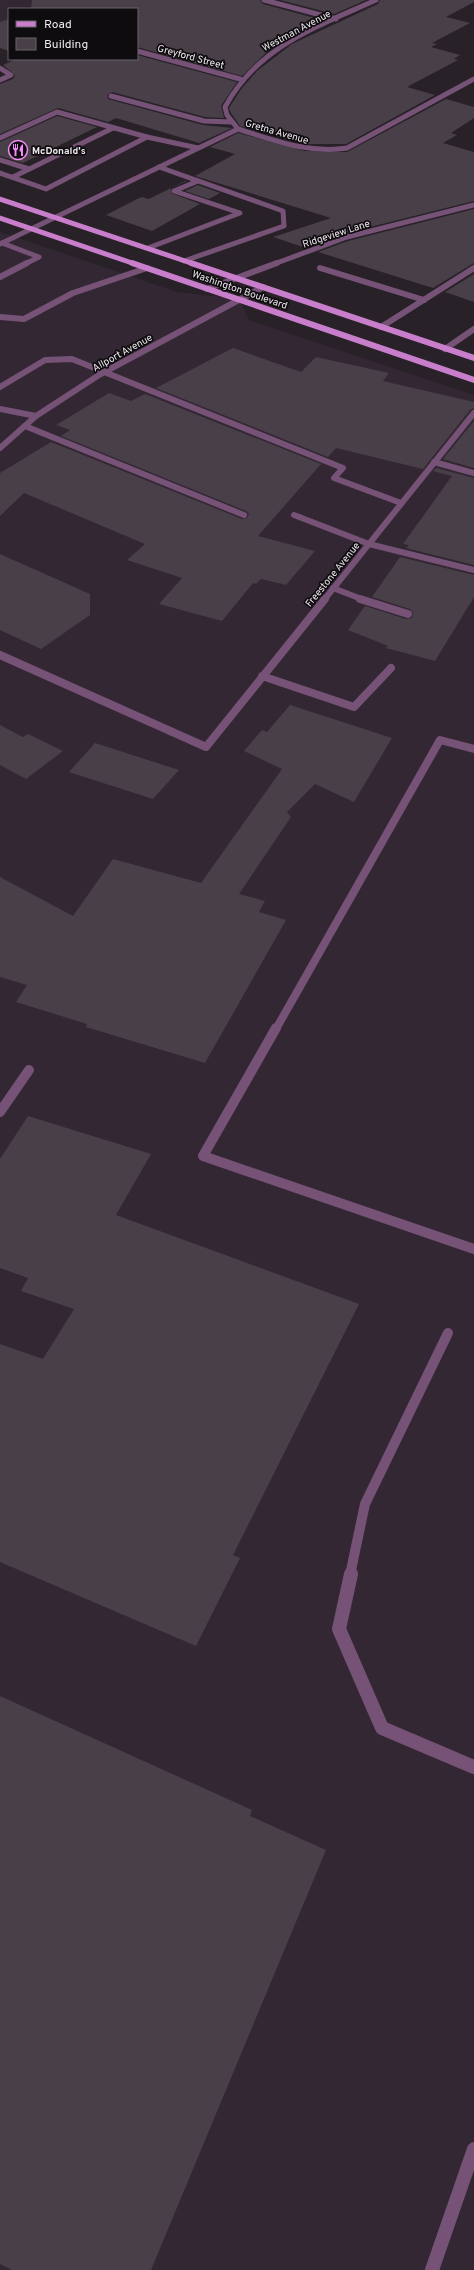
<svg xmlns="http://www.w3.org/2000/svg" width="474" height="2270" font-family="Overpass,sans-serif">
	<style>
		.built { fill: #332733 }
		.building { fill: #483f48 }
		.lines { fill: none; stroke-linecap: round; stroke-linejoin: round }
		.minor-far4 { stroke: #765277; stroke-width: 5 }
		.minor-far3 { stroke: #765277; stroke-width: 6 }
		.minor-far2 { stroke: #765277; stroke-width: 8 }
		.minor-far1 { stroke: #765277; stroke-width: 10 }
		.minor { stroke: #765277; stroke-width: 14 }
		.major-far1 { stroke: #c87ecb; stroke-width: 5 }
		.major { stroke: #c87ecb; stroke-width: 6 }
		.labels { text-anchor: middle; stroke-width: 3.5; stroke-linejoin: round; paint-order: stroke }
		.far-street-label { font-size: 10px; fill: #eee9ee; stroke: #0f0c0f }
		.far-poi-label { font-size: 10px; font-weight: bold; fill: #eee9ee; stroke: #0f0c0f; text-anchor: start }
	</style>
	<rect width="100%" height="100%" fill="#282128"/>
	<!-- built -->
	<g class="built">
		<path d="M 0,0 L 56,0 L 35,9 L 9,9 L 9,20 L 0,24 Z"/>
		<path d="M 0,232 L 177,292 L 239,299 L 249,320 L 474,395 L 474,2270 L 0,2270 Z"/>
	</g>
	<!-- building -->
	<g class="building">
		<path d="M 32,0 L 260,0 L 263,4 L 322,20 L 288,37 L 269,50 L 242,76 L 137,47 L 137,9 L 31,9 Z"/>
		<path d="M 280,0 L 366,0 L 334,14 Z"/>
		<path d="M 380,0 L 474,0 L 474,2 L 446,17 L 470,23 L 432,43 L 437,44 L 431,47 L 460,55 L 454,59 L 458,60 L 407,87 L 435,95 L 346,144 L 306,144 L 240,126 L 231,113 L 229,108 L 242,88 L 257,71 L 292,44 L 378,4 Z"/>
		<path d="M 9,19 L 9,51 L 0,48 L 0,22 Z"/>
		<path d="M 137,55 L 237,82 L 221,106 L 224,118 L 205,117 L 112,92 L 107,95 L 108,99 L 203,125 L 232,128 L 199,143 L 116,118 L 108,122 L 58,108 L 0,134 L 0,84 L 13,79 L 15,75 L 3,65 L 16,59 L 137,59 Z"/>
		<path d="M 446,99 L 474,107 L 474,118 L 451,133 L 457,135 L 443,143 L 474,152 L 474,201 L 346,233 L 306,248 L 273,237 L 331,218 L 195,176 L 235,154 L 210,147 L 238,133 L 305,151 L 347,152 Z"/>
		<path d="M 57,116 L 97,127 L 23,163 L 0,156 L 0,142 Z"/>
		<path d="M 185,181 L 187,181 L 171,188 L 171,193 L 200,204 L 152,231 L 106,215 L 137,199 L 142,197 L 149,199 Z"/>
		<path d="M 198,185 L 220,193 L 209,199 L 185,191 Z"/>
		<path d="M 474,209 L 474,263 L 433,288 L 318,252 L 348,241 Z"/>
		<path d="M 474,274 L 474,302 L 445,292 Z"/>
		<path d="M 233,348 L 301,372 L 316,357 L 389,373 L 383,381 L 474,402 L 474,408 L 470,410 L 423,469 L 336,448 L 328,457 L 156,388 Z"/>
		<path d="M 109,393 L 131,401 L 145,394 L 321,464 L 258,536 L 315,551 L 286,585 L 261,579 L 256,584 L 253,583 L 222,621 L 159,604 L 182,578 L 127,560 L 145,544 L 24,493 L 0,516 L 0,473 L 51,442 L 242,519 L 247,518 L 249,514 L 246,511 L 61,436 L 70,430 L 56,425 Z"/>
		<path d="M 474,421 L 474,468 L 443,459 Z"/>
		<path d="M 436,468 L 474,478 L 474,565 L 406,548 L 409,545 L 403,544 L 452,476 L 433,471 Z"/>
		<path d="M 0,554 L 90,594 L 90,615 L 41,649 L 0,630 Z"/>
		<path d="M 400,557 L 474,575 L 474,597 L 435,661 L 386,648 L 388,646 L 348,630 L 365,606 L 406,619 L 412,618 L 413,612 L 410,609 L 372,597 Z"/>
		<path d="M 290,705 L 392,738 L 354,802 L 315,784 L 287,812 L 291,817 L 239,894 L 265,901 L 259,912 L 286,920 L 205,1063 L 86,1027 L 87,1024 L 16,1002 L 27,985 L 0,977 L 0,877 L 73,916 L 113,859 L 201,883 L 282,769 L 244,751 L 262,730 L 267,732 Z"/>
		<path d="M 0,725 L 23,737 L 28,734 L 63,751 L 26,779 L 0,765 Z"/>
		<path d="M 95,743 L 179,770 L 153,799 L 69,772 Z"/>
		<path d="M 28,1116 L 151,1154 L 116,1215 L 359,1304 L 233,1555 L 240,1558 L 196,1646 L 0,1562 L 0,1344 L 43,1359 L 74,1309 L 21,1291 L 28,1278 L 0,1268 L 0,1159 Z"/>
		<path d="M 0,1696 L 252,1810 L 250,1816 L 326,1850 L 151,2270 L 12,2270 L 0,2264 Z"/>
	</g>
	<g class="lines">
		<!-- minor-far4 -->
		<g class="minor-far4">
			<path d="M 264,0 L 336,19"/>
			<path d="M 137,51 L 240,79"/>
			<path d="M 0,68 L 11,75 L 0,80"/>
			<path d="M 111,96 L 204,121 L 232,122"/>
			<path d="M 238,129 L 227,115 L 225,107 C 258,46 316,27 376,0"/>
			<path d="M 0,138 L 57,112 L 147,137 L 198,148"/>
			<path d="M 0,160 L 29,169"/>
			<path d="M 159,167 L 283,211 L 284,226 L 184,261"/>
			<path d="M 0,173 L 46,189 L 147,137"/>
			<path d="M 13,177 L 113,128"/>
			<path d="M 2,243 L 39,257 L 25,264"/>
			<path d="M 0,244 L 238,129 C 274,140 309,154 347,148 L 474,79"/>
			<path d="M 148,248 L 240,213 L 174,191 L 198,181"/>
			<path d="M 274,264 L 347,237 L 474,205"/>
		</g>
		<!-- minor-far3 -->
		<g class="minor-far3">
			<path d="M 320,268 L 424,300"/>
			<path d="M 0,277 L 27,263"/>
			<path d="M 207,289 L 277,263"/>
			<path d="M 0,317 L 24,319 L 73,293 L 147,268"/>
			<path d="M 381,327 L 474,268"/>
			<path d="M 445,349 L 474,329"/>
			<path d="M 0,387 L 45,360 L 72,359 L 343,468 L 334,478 L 401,503"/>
			<path d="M 0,409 L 36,416"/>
			<path d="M 25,426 L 244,515"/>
			<path d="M 0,448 L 36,416 L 99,375 L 263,287"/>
			<path d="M 434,462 L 474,473"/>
			<path d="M 294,515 L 369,544 L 474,570"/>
			<path d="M 333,588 L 364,600"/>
			<path d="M 324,600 L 474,413"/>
		</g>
		<!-- minor-far2 -->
		<g class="minor-far2">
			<path d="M 360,599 L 408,614"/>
			<path d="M 0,655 L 206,747 L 325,599"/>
			<path d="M 262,676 L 354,707 L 391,668"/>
			<path d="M 276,1029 L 440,740 L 474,749"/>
		</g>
		<!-- minor-far1 -->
		<g class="minor-far1">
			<path d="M 276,1028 L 203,1156 L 474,1249"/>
			<path d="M 0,1112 L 29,1070"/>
			<path d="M 350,1575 L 365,1504 L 448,1333"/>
		</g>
		<!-- minor -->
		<g class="minor">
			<path d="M 351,1574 L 339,1629 L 382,1728 L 474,1767"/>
			<path d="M 432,2270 L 474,2149"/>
		</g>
		<!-- major-far1 -->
		<g class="major-far1">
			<path d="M 0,199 L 194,264"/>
			<path d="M 0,218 L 135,264"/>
		</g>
		<!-- major -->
		<g class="major">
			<path d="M 132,263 L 474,380"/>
			<path d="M 191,263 L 474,358"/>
		</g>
	</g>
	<!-- icons -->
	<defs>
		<g id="restaurant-ring" transform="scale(1)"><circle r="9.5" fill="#0f0c0f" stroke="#f08bf5" stroke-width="1.5"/><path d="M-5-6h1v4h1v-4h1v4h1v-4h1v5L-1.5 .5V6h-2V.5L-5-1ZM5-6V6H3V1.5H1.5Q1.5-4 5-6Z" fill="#f08bf5"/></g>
	</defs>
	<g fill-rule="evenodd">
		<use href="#restaurant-ring" x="18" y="150"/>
	</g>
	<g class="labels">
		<!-- far-street labels -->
		<g class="far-street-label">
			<text transform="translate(296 30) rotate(-28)" y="4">Westman Avenue</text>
			<text transform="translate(191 56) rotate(15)" y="4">Greyford Street</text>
			<text transform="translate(277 131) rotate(16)" y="4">Gretna Avenue</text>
			<text transform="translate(336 233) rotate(-18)" y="4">Ridgeview Lane</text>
			<text transform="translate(240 289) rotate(19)" y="4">Washington Boulevard</text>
			<text transform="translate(122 352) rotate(-29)" y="4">Allport Avenue</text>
			<text transform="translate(332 574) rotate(-51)" y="4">Freestone Avenue</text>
		</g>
		<!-- far-poi labels -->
		<g class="far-poi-label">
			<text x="32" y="154">McDonald's</text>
		</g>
	</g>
	<!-- legend -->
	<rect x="8" y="8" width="130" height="52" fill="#0f0c0f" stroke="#686468"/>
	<rect x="16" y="21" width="20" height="6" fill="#c87ecb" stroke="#686468"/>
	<text x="44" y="28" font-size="12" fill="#eee9ee">Road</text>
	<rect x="16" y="38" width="20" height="12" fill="#483f48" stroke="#686468"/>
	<text x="44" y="48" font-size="12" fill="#eee9ee">Building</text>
</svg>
